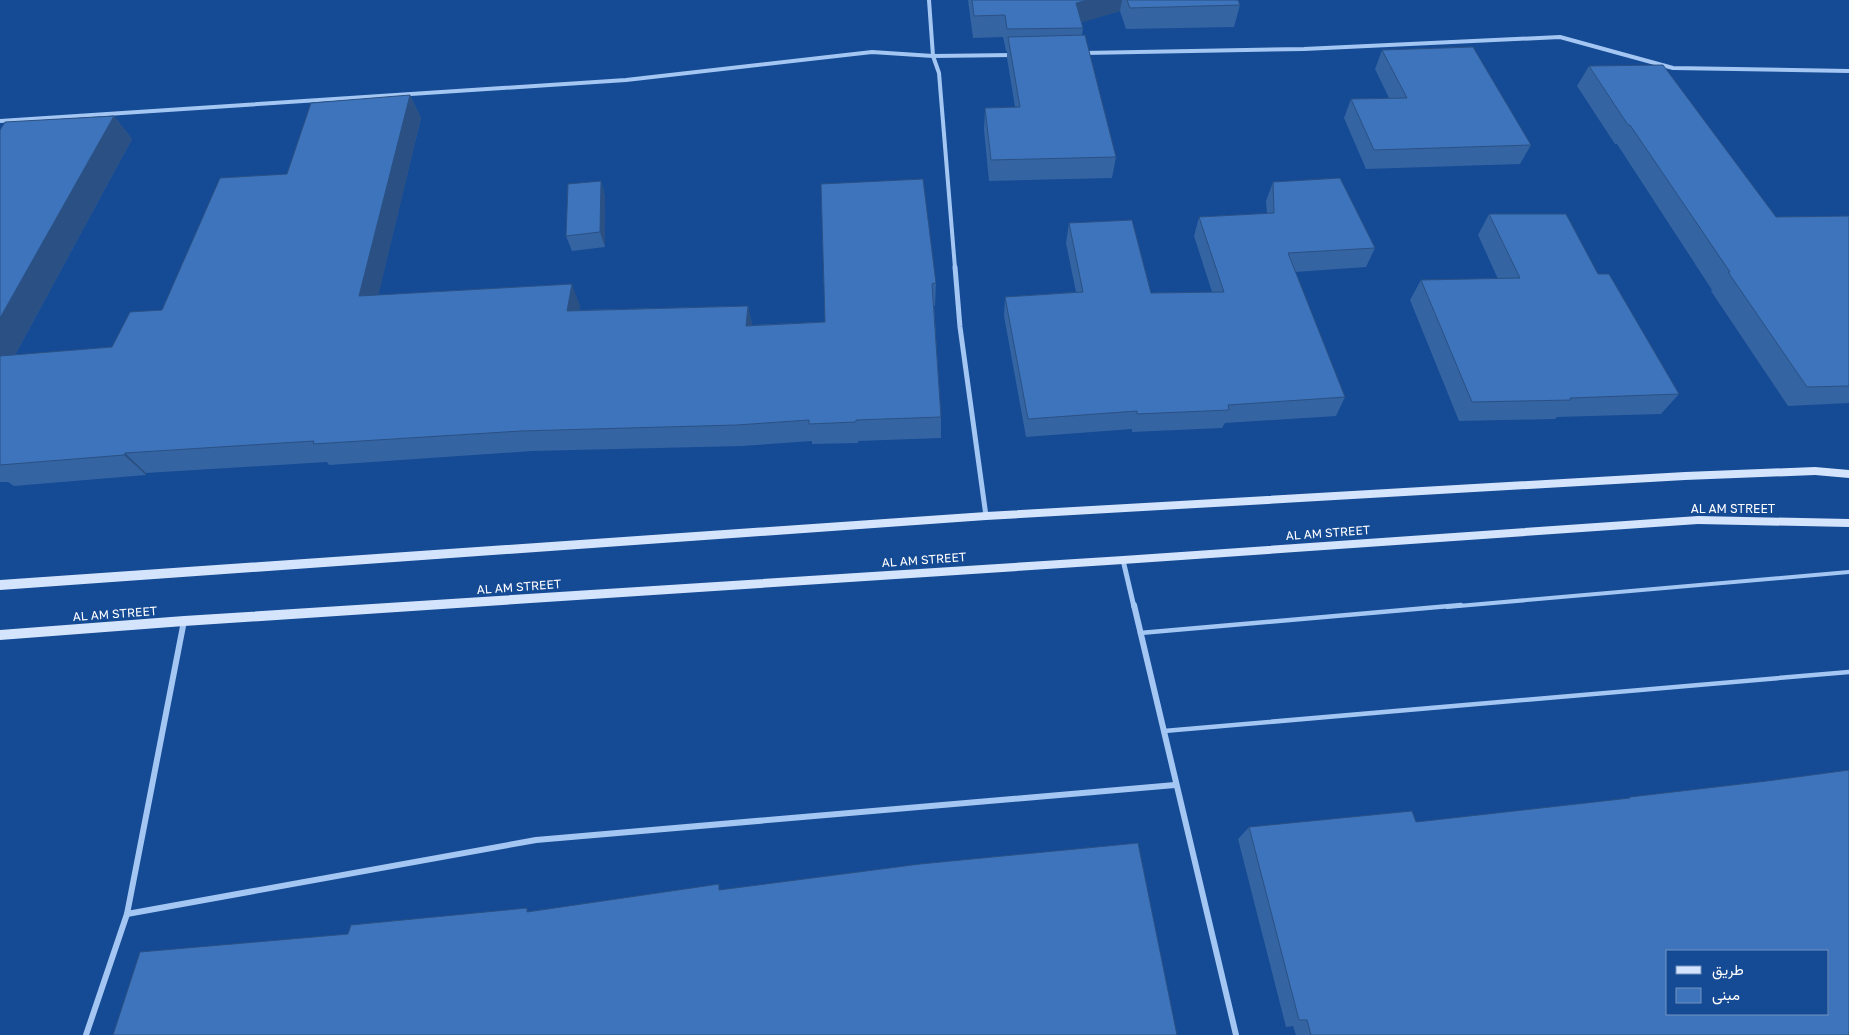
<svg xmlns="http://www.w3.org/2000/svg" width="1849" height="1035" font-family="'Golos Text',Vazirmatn,sans-serif">
	<style>
		.lines { fill: none; stroke-linecap: round; stroke-linejoin: round }
		.lane-far1 { stroke: #a4c6f2; stroke-width: 4 }
		.lane { stroke: #a4c6f2; stroke-width: 4.5 }
		.street-far2 { stroke: #a4c6f2; stroke-width: 4 }
		.street-far1 { stroke: #a4c6f2; stroke-width: 5 }
		.street { stroke: #a4c6f2; stroke-width: 6 }
		.secondary { fill: #d3e4fc; fill-rule: evenodd }
		.wall { fill: #3464a2 }
		.shaded-wall { fill: #2b5184 }
		.building { fill: #3d74bc; stroke: #2b5184; fill-rule: evenodd }
		.labels { text-anchor: middle; stroke-width: 4.5; stroke-linejoin: round; paint-order: stroke }
		.street-label { font-size: 12px; fill: #fff; stroke: #154a94 }
	</style>
	<rect width="100%" height="100%" fill="#154a94"/>
	<g class="lines">
		<!-- lane-far1 -->
		<path class="lane-far1" d="M 1447,607 L 1849,572"/>
		<!-- lane -->
		<g class="lane">
			<path d="M 1140,633 L 1461,605"/>
			<path d="M 1164,731 L 1849,672"/>
		</g>
		<!-- street-far2 -->
		<g class="street-far2">
			<path d="M 929,0 L 933,56 L 1013,55"/>
			<path d="M 1084,53 L 1304,49 L 1560,37 L 1673,68 L 1849,71"/>
			<path d="M 0,121 L 626,80 L 872,52 L 933,56 L 939,73 L 955,268"/>
		</g>
		<!-- street-far1 -->
		<g class="street-far1">
			<path d="M 955,267 L 960,327 L 986,516"/>
			<path d="M 1123,560 L 1134,607"/>
		</g>
		<!-- street -->
		<g class="street">
			<path d="M 1134,605 L 1236,1035"/>
			<path d="M 127,914 L 536,840 L 1175,785"/>
			<path d="M 86,1035 L 127,914 L 184,621"/>
		</g>
		<!-- secondary -->
		<g class="secondary">
			<path d="M 1815,467 L 1849,470 L 1849,478 L 1815,475 L 1685,480 L 986,520 L 0,590 L 0,580 L 986,512 L 1685,472 Z"/>
			<path d="M 1698,516 L 1849,519 L 1849,527 L 1698,524 L 1123,564 L 184,626 L 0,640 L 0,630 L 184,616 L 1123,556 Z"/>
		</g>
	</g>
	<!-- wall -->
	<g class="wall">
		<path d="M 968,0 L 1238,0 L 1240,5 L 1234,27 L 1126,29 L 1120,11 L 1081,22 L 1083,28 L 1082,36 L 1116,157 L 1112,178 L 989,181 L 984,130 L 985,108 L 1015,107 L 1007,58 L 1007,51 L 1006,51 L 1003,37 L 973,38 Z"/>
		<path d="M 1382,50 L 1531,145 L 1520,164 L 1366,169 L 1344,118 L 1351,99 L 1389,98 L 1375,69 Z"/>
		<path d="M 1589,66 L 1776,217 L 1849,216 L 1849,403 L 1788,406 L 1711,291 L 1712,290 L 1617,144 L 1615,144 L 1577,86 Z"/>
		<path d="M 410,95 L 421,118 L 378,295 L 580,306 L 579,310 L 748,306 L 752,325 L 825,322 L 821,184 L 936,283 L 935,306 L 934,306 L 941,417 L 941,438 L 858,441 L 858,443 L 812,444 L 812,441 L 742,446 L 532,451 L 329,465 L 327,462 L 146,473 L 146,475 L 14,486 L 8,482 L 0,482 L 0,130 L 114,116 L 132,139 L 15,355 L 112,347 L 162,310 Z"/>
		<path d="M 601,181 L 605,196 L 605,247 L 572,251 L 566,236 Z"/>
		<path d="M 1273,182 L 1375,248 L 1366,267 L 1295,272 L 1345,397 L 1336,416 L 1225,423 L 1222,428 L 1132,432 L 1132,429 L 1026,437 L 1004,316 L 1005,297 L 1076,292 L 1066,243 L 1069,223 L 1151,293 L 1212,292 L 1194,236 L 1199,217 L 1267,214 L 1266,201 Z"/>
		<path d="M 1489,214 L 1598,274 L 1679,394 L 1661,414 L 1557,417 L 1555,419 L 1459,421 L 1410,300 L 1421,280 L 1498,279 L 1478,235 Z"/>
		<path d="M 1630,797 L 1849,1035 L 1296,1035 L 1293,1026 L 1286,1027 L 1238,839 L 1249,827 L 1416,822 L 1626,799 Z"/>
	</g>
	<!-- shaded-wall -->
	<g class="shaded-wall">
		<path d="M 1088,0 L 1122,0 L 1120,11 L 1073,25 L 1076,3 Z"/>
		<path d="M 410,95 L 421,118 L 373,318 L 359,296 Z"/>
		<path d="M 114,116 L 132,139 L 2,379 L 0,377 L 0,318 Z"/>
		<path d="M 601,181 L 605,196 L 605,247 L 600,232 Z"/>
		<path d="M 572,284 L 580,306 L 576,333 L 567,311 Z"/>
		<path d="M 748,306 L 753,328 L 746,326 Z"/>
		<path d="M 125,453 L 146,473 L 146,475 L 124,455 Z"/>
	</g>
	<!-- building -->
	<g class="building">
		<path d="M 972,0 L 1088,0 L 1076,3 L 1083,28 L 1007,29 L 1005,15 L 974,16 Z"/>
		<path d="M 1127,0 L 1238,0 L 1240,5 L 1130,8 Z"/>
		<path d="M 1085,35 L 1116,157 L 991,160 L 985,108 L 1020,107 L 1008,37 Z"/>
		<path d="M 1473,47 L 1531,145 L 1374,150 L 1351,99 L 1407,98 L 1382,50 Z"/>
		<path d="M 1663,65 L 1776,217 L 1849,216 L 1849,386 L 1807,387 L 1728,272 L 1730,272 L 1630,125 L 1628,125 L 1589,66 Z"/>
		<path d="M 410,95 L 359,296 L 572,284 L 567,311 L 748,306 L 746,326 L 825,322 L 821,184 L 923,179 L 936,283 L 932,284 L 941,417 L 856,420 L 856,422 L 809,424 L 809,420 L 737,425 L 521,431 L 313,444 L 314,441 L 125,453 L 124,455 L 0,465 L 0,356 L 112,347 L 130,312 L 162,310 L 220,178 L 287,174 L 311,103 Z"/>
		<path d="M 114,116 L 0,318 L 0,130 L 5,122 Z"/>
		<path d="M 1340,178 L 1375,248 L 1288,253 L 1345,397 L 1228,405 L 1229,410 L 1137,414 L 1137,411 L 1028,419 L 1005,297 L 1083,292 L 1069,223 L 1132,220 L 1151,293 L 1224,292 L 1199,217 L 1274,213 L 1273,182 Z"/>
		<path d="M 601,181 L 600,232 L 566,236 L 568,184 Z"/>
		<path d="M 1489,214 L 1566,214 L 1598,274 L 1609,274 L 1679,394 L 1570,398 L 1571,400 L 1472,402 L 1421,280 L 1520,278 Z"/>
		<path d="M 1849,770 L 1849,1035 L 1311,1035 L 1307,1020 L 1299,1020 L 1249,827 L 1412,811 L 1416,822 L 1630,798 L 1630,797 L 1767,781 ZM 1668,951 L 1828,951 L 1828,1014 L 1668,1014 Z"/>
		<path d="M 1138,843 L 1177,1035 L 113,1035 L 140,952 L 348,934 L 351,925 L 527,908 L 527,912 L 719,884 L 719,890 L 920,864 Z"/>
	</g>
	<g class="labels">
		<!-- street labels -->
		<g class="street-label">
			<text x="1733" y="513">AL AM STREET</text>
			<text transform="translate(1328 533) rotate(-4)" y="4">AL AM STREET</text>
			<text transform="translate(924 560) rotate(-4)" y="4">AL AM STREET</text>
			<text transform="translate(519 587) rotate(-4)" y="4">AL AM STREET</text>
			<text transform="translate(115 614) rotate(-4)" y="4">AL AM STREET</text>
		</g>
	</g>
	<!-- legend -->
	<rect x="1666" y="950" width="162" height="65" fill="#154a94" stroke="#7392bf"/>
	<rect x="1676" y="966" width="25" height="8" fill="#d3e4fc" stroke="#7392bf"/>
	<text x="1712" y="975" font-size="15" fill="#ffffff">طريق</text>
	<rect x="1676" y="988" width="25" height="15" fill="#3d74bc" stroke="#7392bf"/>
	<text x="1712" y="1000" font-size="15" fill="#ffffff">مبنى</text>
</svg>
